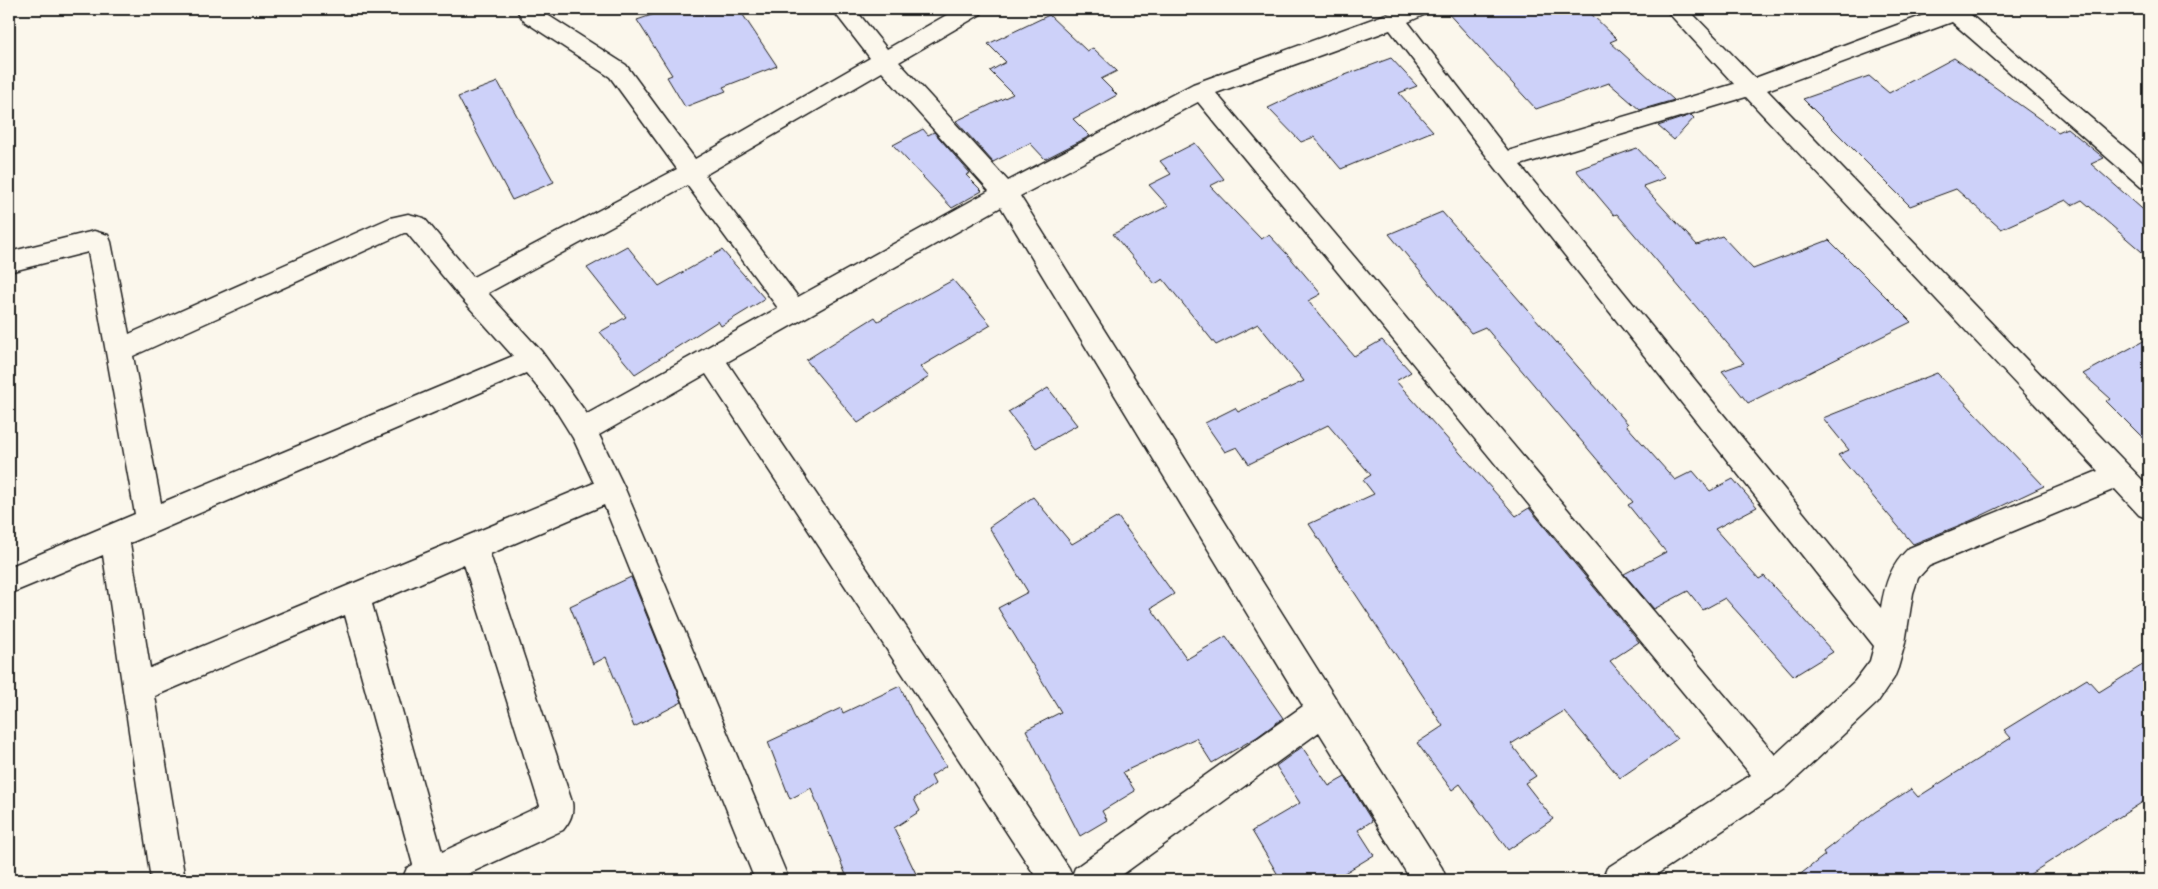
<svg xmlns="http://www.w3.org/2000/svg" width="2158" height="889" font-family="Pangolin,sans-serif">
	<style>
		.building { fill: #cdd1f9; stroke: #1c1c1c }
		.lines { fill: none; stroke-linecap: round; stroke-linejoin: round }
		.minor-casing { stroke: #1c1c1c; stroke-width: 3 }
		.minor { fill: #fbf7ec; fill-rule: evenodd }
	</style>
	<rect width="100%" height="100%" fill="#fbf7ec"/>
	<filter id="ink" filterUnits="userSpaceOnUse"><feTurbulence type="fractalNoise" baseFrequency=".02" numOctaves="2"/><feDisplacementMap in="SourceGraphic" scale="10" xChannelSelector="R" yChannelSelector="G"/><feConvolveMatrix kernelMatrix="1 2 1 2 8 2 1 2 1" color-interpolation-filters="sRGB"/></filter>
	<g filter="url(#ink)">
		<!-- building -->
		<g class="building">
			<path d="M 669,9 L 739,9 L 777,66 L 723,87 L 726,91 L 685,107 L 667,77 L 672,75 L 637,20 Z"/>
			<path d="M 1444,9 L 1586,9 L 1617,39 L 1610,42 L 1674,100 L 1640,110 L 1609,83 L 1536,109 Z"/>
			<path d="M 1049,15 L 1087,51 L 1093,48 L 1117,71 L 1101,79 L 1117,95 L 1073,119 L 1090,136 L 1045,159 L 1030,143 L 993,162 L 956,121 L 1013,94 L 990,71 L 1006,62 L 988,44 Z"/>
			<path d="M 1391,58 L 1417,86 L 1399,93 L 1433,131 L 1341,169 L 1314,137 L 1301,142 L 1268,108 L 1310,88 Z"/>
			<path d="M 1954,58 L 2058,132 L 2067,128 L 2104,158 L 2091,164 L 2149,215 L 2149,258 L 2082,200 L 2072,205 L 2066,200 L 2001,229 L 1956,189 L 1910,206 L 1803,99 L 1869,76 L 1889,93 Z"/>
			<path d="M 498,82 L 554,182 L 512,200 L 458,97 Z"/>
			<path d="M 1691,115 L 1694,118 L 1674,140 L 1658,126 Z"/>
			<path d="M 923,129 L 928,135 L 934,132 L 970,173 L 966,175 L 982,191 L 952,208 L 893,145 Z"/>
			<path d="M 1195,143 L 1224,179 L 1210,186 L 1261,239 L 1269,235 L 1288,255 L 1321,294 L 1308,301 L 1354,356 L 1382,340 L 1411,372 L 1396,381 L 1516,516 L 1529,508 L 1639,642 L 1610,661 L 1677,739 L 1620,778 L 1564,711 L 1511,744 L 1536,776 L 1525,783 L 1553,819 L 1508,850 L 1460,784 L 1452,790 L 1417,743 L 1443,726 L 1309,524 L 1374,494 L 1363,480 L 1371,475 L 1328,425 L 1249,464 L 1237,447 L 1225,452 L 1205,423 L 1235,408 L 1238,412 L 1304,381 L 1258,324 L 1216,345 L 1163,279 L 1155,284 L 1113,234 L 1168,206 L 1149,185 L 1171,174 L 1160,161 Z"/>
			<path d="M 1637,148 L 1665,178 L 1643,186 L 1697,245 L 1722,236 L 1753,269 L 1829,240 L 1911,322 L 1748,403 L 1722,371 L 1744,363 L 1617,214 L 1614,215 L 1576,170 Z"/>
			<path d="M 1442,212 L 1628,424 L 1626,425 L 1675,480 L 1693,471 L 1710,491 L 1733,479 L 1757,507 L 1715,529 L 1759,579 L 1764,576 L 1833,652 L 1794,676 L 1725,598 L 1703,610 L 1688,591 L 1654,609 L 1624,574 L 1666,552 L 1628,505 L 1633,502 L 1485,327 L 1471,333 L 1389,234 Z"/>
			<path d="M 627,246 L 659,286 L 722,250 L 765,299 L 721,326 L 718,321 L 635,374 L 600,332 L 626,317 L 587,268 Z"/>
			<path d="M 953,280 L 991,325 L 920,367 L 929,377 L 858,423 L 806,360 L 875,317 L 878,321 Z"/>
			<path d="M 2149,338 L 2149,444 L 2106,401 L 2111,399 L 2083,374 Z"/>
			<path d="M 1937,373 L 2044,486 L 1970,521 L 1913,544 L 1838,455 L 1849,450 L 1823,418 Z"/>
			<path d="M 1048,388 L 1077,425 L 1036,448 L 1008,412 Z"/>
			<path d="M 1033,497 L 1072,544 L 1118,517 L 1174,594 L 1151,608 L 1187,659 L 1226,636 L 1283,718 L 1257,737 L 1212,763 L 1196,738 L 1123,772 L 1135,791 L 1102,811 L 1107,820 L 1080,836 L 1026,730 L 1061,712 L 998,608 L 1028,592 L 989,527 Z"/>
			<path d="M 631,577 L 682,702 L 634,727 L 606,657 L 593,664 L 570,606 Z"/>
			<path d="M 2149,661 L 2149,798 L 2021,880 L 1793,880 L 1825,855 L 1823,852 L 1875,812 L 1911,789 L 1918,797 L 2011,738 L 2004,730 L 2087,679 L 2099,692 Z"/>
			<path d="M 900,686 L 913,714 L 946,766 L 931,776 L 935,784 L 914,799 L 920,811 L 894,828 L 919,880 L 848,880 L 811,788 L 790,799 L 768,742 L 841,708 L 843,713 Z"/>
			<path d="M 1302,747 L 1329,786 L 1345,777 L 1372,821 L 1358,830 L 1374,855 L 1333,880 L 1281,880 L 1252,831 L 1300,803 L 1276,766 Z"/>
		</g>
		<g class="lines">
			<!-- minor casing -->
			<g class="minor-casing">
				<path id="minor" d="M 516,9 L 538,9 L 626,65 L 695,159 L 870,58 L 832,9 L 855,9 L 887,49 L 957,9 L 984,9 L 981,14 L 899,62 L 1008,181 L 1193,84 L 1400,9 L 1429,9 L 1426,14 L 1408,22 L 1508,151 L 1734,84 L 1665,9 L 1688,9 L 1755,78 L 1940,9 L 1976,9 L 1971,15 L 2149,168 L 2149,190 L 2141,187 L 1952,22 L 1767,90 L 2149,487 L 2149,519 L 2139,515 L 2115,489 L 1929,566 L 1918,578 L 1913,593 L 1905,643 L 1898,668 L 1894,678 L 1877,703 L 1785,789 L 1648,880 L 1602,880 L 1607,868 L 1751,775 L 1198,102 L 1020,196 L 1442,868 L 1447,880 L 1411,880 L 1319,732 L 1115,880 L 1038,880 L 706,374 L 599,435 L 625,489 L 789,880 L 755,880 L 604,505 L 490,554 L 572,802 C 574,814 570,821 563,830 L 455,880 L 402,880 L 407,868 L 413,865 L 345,615 L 155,696 L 185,880 L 151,880 L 103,555 L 9,594 L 9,567 L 135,514 L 88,252 L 9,272 L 9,252 L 94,231 L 108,235 L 111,242 L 129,334 L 390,218 L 408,214 L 424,218 L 473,277 L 677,169 L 610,77 L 524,21 ZM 1390,30 L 1495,167 L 1874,646 L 1870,661 L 1855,681 L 1775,755 L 1216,93 ZM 882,72 L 989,191 L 798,297 L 705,175 ZM 1746,97 L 2098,471 L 1909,548 C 1891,565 1885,583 1881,608 L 1520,165 ZM 687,185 L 778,308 L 587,414 L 541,351 L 488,293 ZM 1001,207 L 1303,706 L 1075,868 L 1072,876 L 1069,868 L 727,362 ZM 404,233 L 407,233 L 461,298 L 513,356 L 161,503 L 133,356 ZM 526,373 L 553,406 L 573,438 L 594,483 L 150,668 L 130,543 ZM 464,564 L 540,806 L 442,852 L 372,604 Z"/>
			</g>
			<!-- minor -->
			<use href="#minor" class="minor"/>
		</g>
	</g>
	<!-- margin -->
	<rect width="2158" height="889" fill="none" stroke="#fbf7ec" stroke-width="30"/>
	<rect x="15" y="15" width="2128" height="859" fill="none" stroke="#1c1c1c" stroke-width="2" filter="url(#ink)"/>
</svg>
